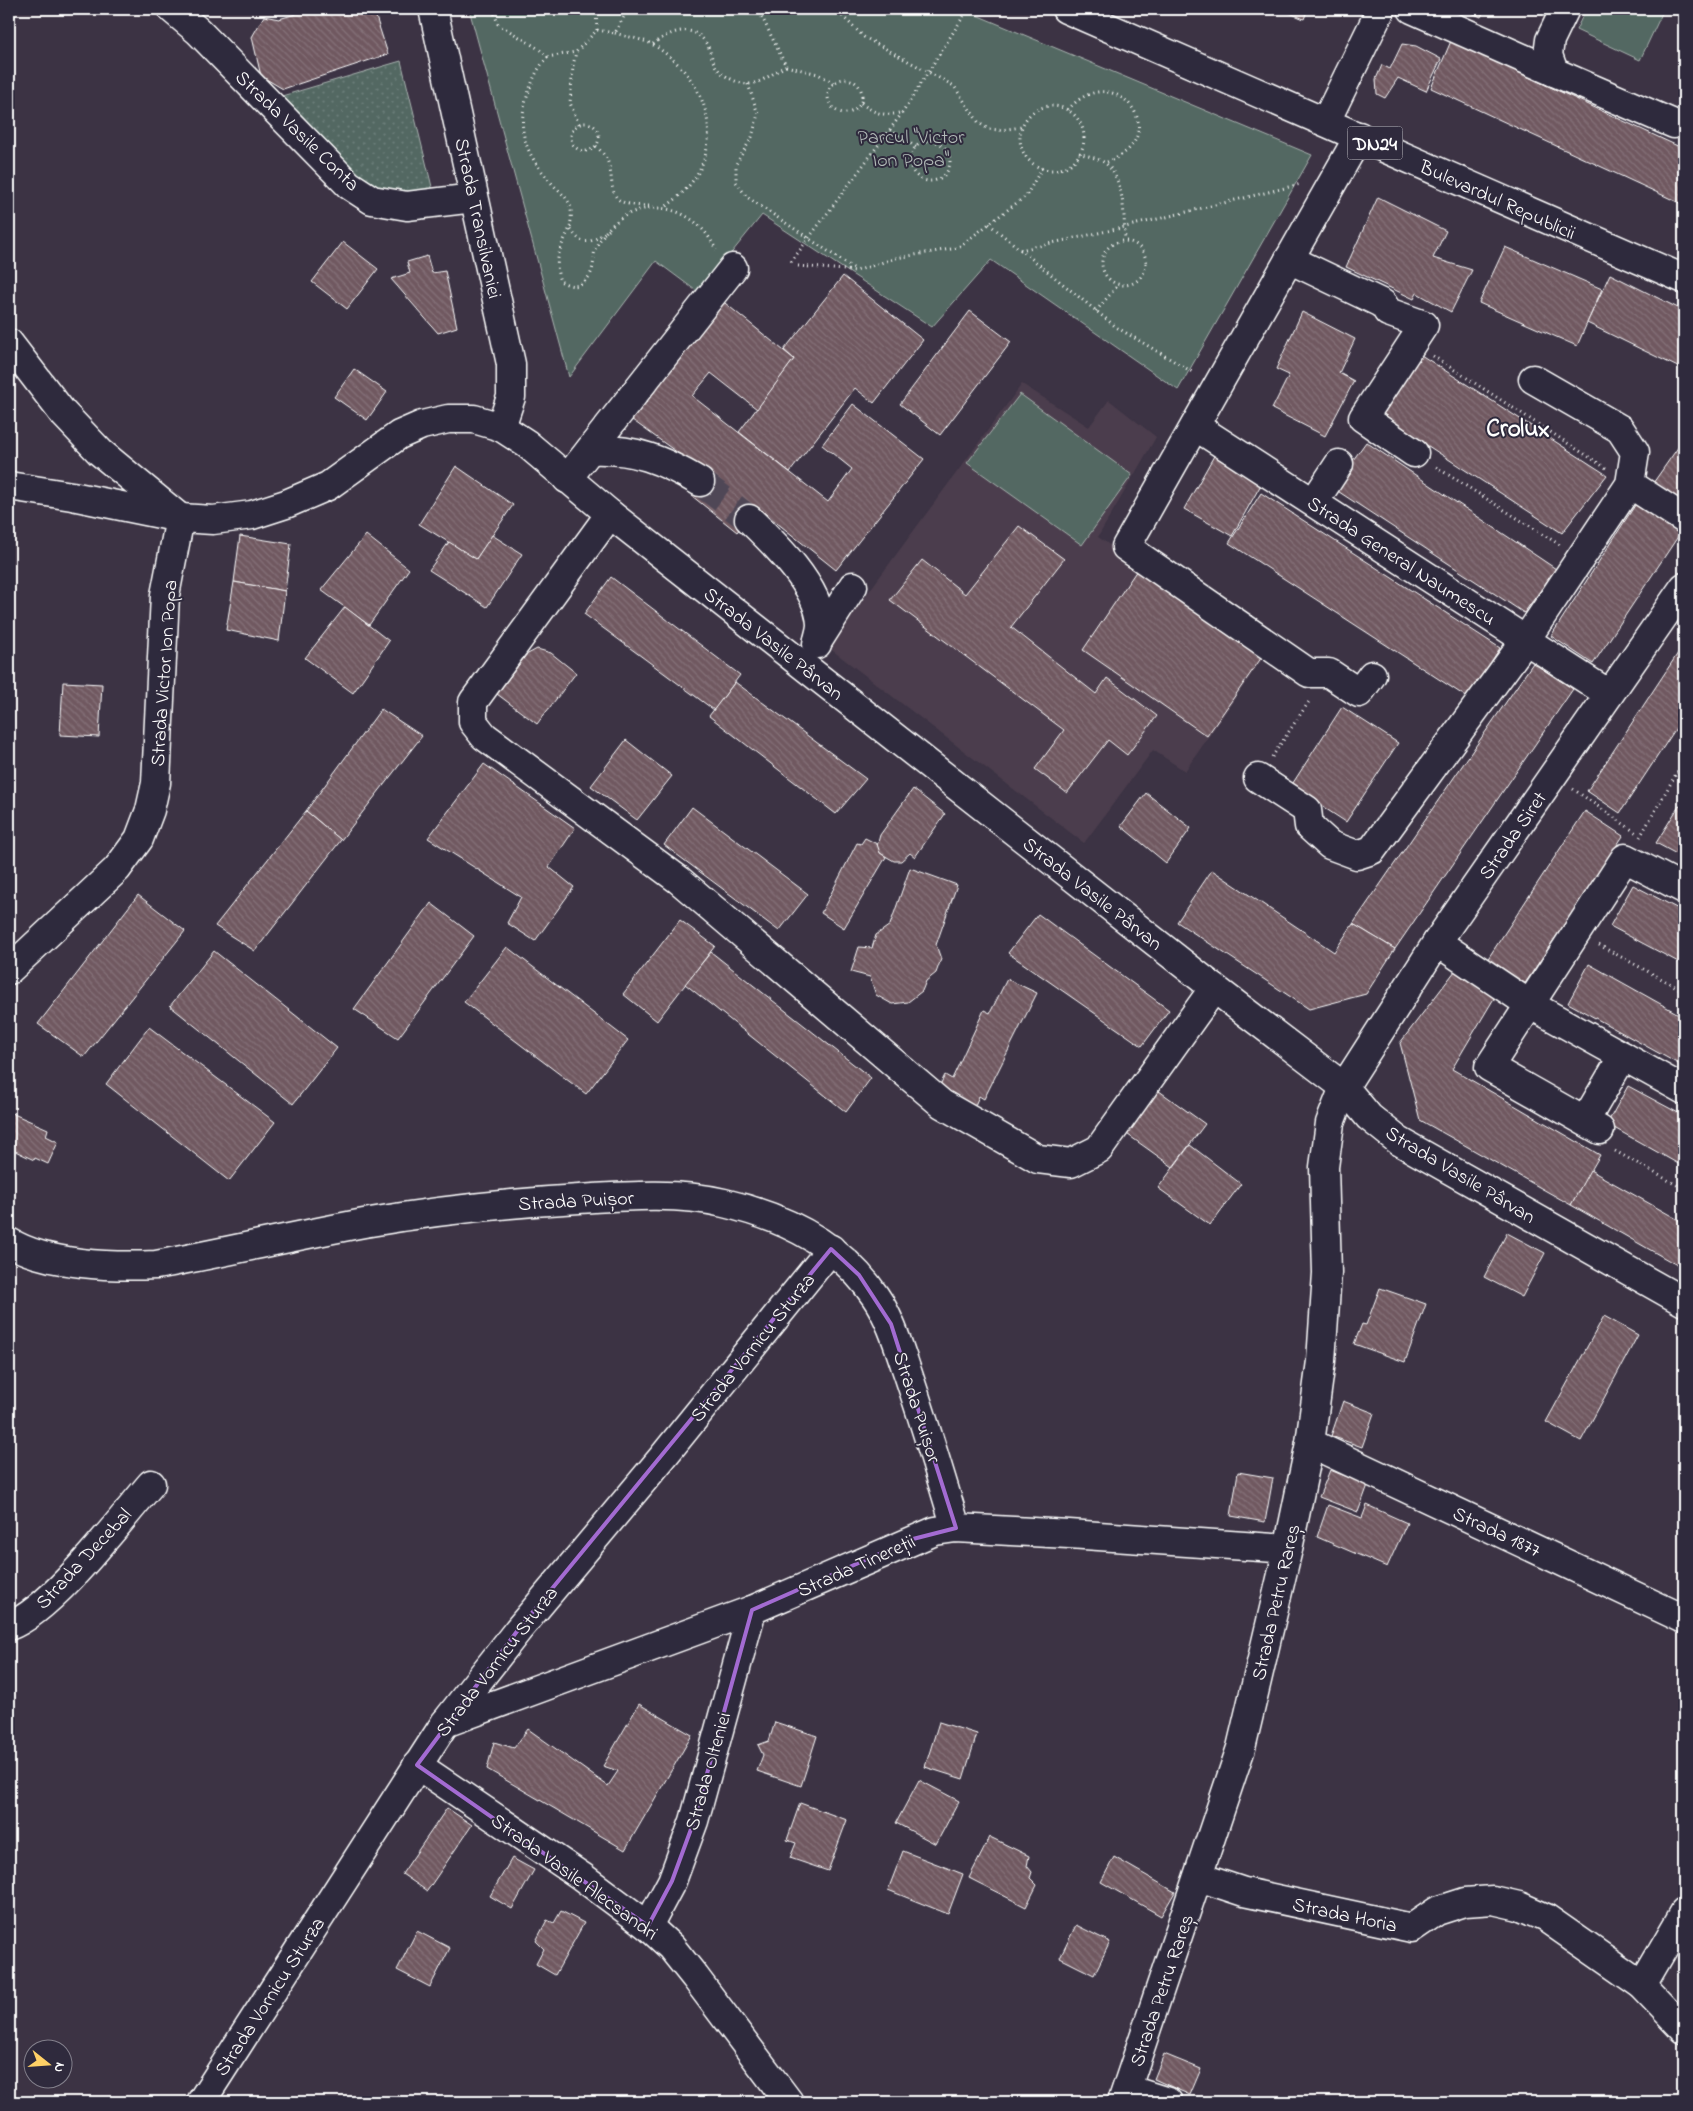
<svg xmlns="http://www.w3.org/2000/svg" width="1693" height="2111" font-family="'Indie Flower',sans-serif">
	<style>
		.built { fill: #4c3e4d }
		.grass { fill: url(#grass-dots); stroke: #a9b4b0 }
		.park { fill: #536862; stroke: #a9b4b0 }
		.building { fill: url(#building-back-hatch); stroke: #fff }
		.lines { fill: none; stroke-linecap: round; stroke-linejoin: round }
		.minor-tunnel { stroke: #504757; stroke-width: 28; stroke-dasharray: 28 14; stroke-linecap: butt }
		.minor-casing { stroke: #fff; stroke-width: 31 }
		.major-casing { stroke: #fff; stroke-width: 31 }
		.path { stroke: #fff; stroke-width: 3; stroke-dasharray: 1 4; stroke-linecap: butt }
		.minor { stroke: #2f2a3d; stroke-width: 28 }
		.major { stroke: #2f2a3d; stroke-width: 28 }
		.marked { fill: none; stroke: #a36bd2; stroke-width: 4; stroke-linejoin: round }
		.labels { text-anchor: middle; stroke-width: 4; stroke-linejoin: round; paint-order: stroke }
		.shield { fill: #2f2a3d; stroke: #c1bfc5; stroke-width: 1 }
		.shield-label { font-size: 19px; font-weight: bold; fill: #fff }
		.street-label { font-size: 20px; fill: #fff; stroke: #2f2a3d }
		.park-label { font-size: 20px; fill: #b2bbb8; stroke: #2f2a3d }
		.district-label { font-size: 25px; font-weight: bold; fill: #fff; stroke: #2f2a3d }
	</style>
	<defs>
		<pattern id="grass-dots" width="8" height="8" patternUnits="userSpaceOnUse" patternTransform="scale(1.25)"><rect width="8" height="8" fill="#536862"/><path d="M2 2h.1M6 6h.1" fill="none" stroke="#6d7f7a" stroke-width="1.8" stroke-linecap="round"/></pattern>
		<pattern id="building-back-hatch" width="6" height="6" patternUnits="userSpaceOnUse" patternTransform="scale(1.25)"><rect width="6" height="6" fill="#705961"/><path d="M-1 5l2 2M0 0l6 6M5-1l2 2" fill="none" stroke="#857279"/></pattern>
	</defs>
	<rect width="100%" height="100%" fill="#3c3344"/>
	<filter id="ink" filterUnits="userSpaceOnUse"><feTurbulence type="fractalNoise" baseFrequency=".02" numOctaves="2"/><feDisplacementMap in="SourceGraphic" scale="10" xChannelSelector="R" yChannelSelector="G"/><feConvolveMatrix kernelMatrix="1 2 1 2 8 2 1 2 1" color-interpolation-filters="sRGB"/></filter>
	<g filter="url(#ink)">
		<!-- built -->
		<path class="built" d="M 1022,384 L 1089,427 L 1109,400 L 1156,437 L 1098,537 L 1267,652 L 1185,771 L 1153,750 L 1084,843 L 828,647 Z"/>
		<!-- grass -->
		<path class="grass" d="M 401,61 L 433,191 L 383,193 L 353,176 L 275,98 Z"/>
		<!-- park -->
		<g class="park">
			<path d="M 469,9 L 962,9 L 1312,155 L 1178,390 L 991,260 L 932,327 L 762,215 L 699,293 L 656,261 L 569,377 Z"/>
			<path d="M 1586,9 L 1664,9 L 1640,60 L 1576,30 Z"/>
			<path d="M 1020,394 L 1132,475 L 1082,545 L 967,463 Z"/>
		</g>
		<!-- building -->
		<g class="building">
			<path d="M 312,9 L 382,9 L 374,11 L 388,54 L 283,89 L 261,76 L 252,37 L 264,16 L 279,19 Z"/>
			<path d="M 1245,9 L 1308,9 L 1304,19 L 1280,9 L 1264,13 Z"/>
			<path d="M 1462,9 L 1485,9 L 1481,17 Z"/>
			<path d="M 1451,41 L 1684,149 L 1684,205 L 1431,88 Z"/>
			<path d="M 1402,44 L 1416,46 L 1441,59 L 1426,91 L 1398,78 L 1385,98 L 1377,94 L 1376,79 L 1382,65 L 1390,69 Z"/>
			<path d="M 1378,197 L 1446,231 L 1433,258 L 1472,270 L 1451,312 L 1417,293 L 1414,299 L 1346,267 Z"/>
			<path d="M 343,242 L 378,269 L 347,309 L 312,282 Z"/>
			<path d="M 1505,247 L 1602,289 L 1577,346 L 1479,303 Z"/>
			<path d="M 427,256 L 432,273 L 445,271 L 457,327 L 438,333 L 391,279 L 410,273 L 407,262 Z"/>
			<path d="M 1610,274 L 1684,311 L 1684,370 L 1587,323 Z"/>
			<path d="M 843,276 L 923,340 L 874,403 L 855,388 L 790,472 L 739,432 L 794,359 L 784,350 Z"/>
			<path d="M 720,299 L 794,359 L 757,409 L 711,373 L 692,396 L 828,502 L 852,469 L 822,445 L 853,404 L 924,459 L 836,570 L 757,507 L 737,532 L 692,496 L 707,474 L 628,417 Z"/>
			<path d="M 970,311 L 1011,342 L 940,435 L 900,404 Z"/>
			<path d="M 1302,312 L 1355,339 L 1339,373 L 1354,381 L 1325,436 L 1272,409 L 1289,375 L 1276,369 Z"/>
			<path d="M 1421,355 L 1607,475 L 1562,533 L 1382,416 Z"/>
			<path d="M 354,369 L 387,392 L 367,420 L 334,397 Z"/>
			<path d="M 1684,439 L 1684,509 L 1651,486 Z"/>
			<path d="M 1366,442 L 1556,569 L 1524,613 L 1333,488 Z"/>
			<path d="M 1215,454 L 1263,481 L 1232,536 L 1184,509 Z"/>
			<path d="M 456,466 L 513,505 L 476,559 L 419,524 Z"/>
			<path d="M 1261,493 L 1500,648 L 1468,698 L 1229,543 Z"/>
			<path d="M 1639,499 L 1683,529 L 1593,664 L 1551,636 Z"/>
			<path d="M 1019,526 L 1064,559 L 1011,627 L 1096,694 L 1107,678 L 1157,716 L 1127,755 L 1108,740 L 1067,793 L 1035,769 L 1064,730 L 890,600 L 922,560 L 965,594 Z"/>
			<path d="M 366,535 L 409,569 L 369,625 L 321,590 Z"/>
			<path d="M 492,535 L 522,554 L 487,607 L 429,570 L 449,542 L 476,559 Z"/>
			<path d="M 240,536 L 291,544 L 285,591 L 234,582 Z"/>
			<path d="M 1139,567 L 1264,654 L 1207,736 L 1083,650 Z"/>
			<path d="M 611,577 L 740,675 L 714,710 L 584,614 Z"/>
			<path d="M 234,582 L 285,591 L 279,641 L 226,630 Z"/>
			<path d="M 345,607 L 389,641 L 353,693 L 305,658 Z"/>
			<path d="M 1684,644 L 1684,716 L 1620,813 L 1587,791 Z"/>
			<path d="M 537,649 L 551,653 L 576,673 L 537,724 L 497,694 L 526,655 Z"/>
			<path d="M 1533,663 L 1573,689 L 1395,949 L 1353,924 Z"/>
			<path d="M 63,682 L 102,684 L 99,737 L 60,735 Z"/>
			<path d="M 735,682 L 866,779 L 836,814 L 709,716 Z"/>
			<path d="M 1342,707 L 1398,743 L 1346,822 L 1291,786 Z"/>
			<path d="M 381,709 L 422,736 L 341,840 L 306,811 Z"/>
			<path d="M 626,740 L 672,776 L 637,820 L 591,786 Z"/>
			<path d="M 484,764 L 575,828 L 549,867 L 574,887 L 535,941 L 507,923 L 521,897 L 428,838 Z"/>
			<path d="M 913,789 L 945,814 L 915,857 L 910,853 L 901,861 L 894,861 L 880,853 L 877,846 L 880,835 Z"/>
			<path d="M 1146,793 L 1191,828 L 1166,863 L 1121,826 Z"/>
			<path d="M 1679,806 L 1684,808 L 1684,858 L 1656,843 Z"/>
			<path d="M 692,807 L 808,894 L 779,931 L 664,845 Z"/>
			<path d="M 306,811 L 341,840 L 255,951 L 215,926 Z"/>
			<path d="M 1585,811 L 1623,836 L 1524,985 L 1487,960 Z"/>
			<path d="M 865,838 L 877,844 L 880,853 L 886,857 L 844,928 L 821,913 L 857,843 L 861,844 Z"/>
			<path d="M 910,868 L 957,885 L 936,945 L 941,959 L 936,973 L 926,981 L 922,991 L 908,1002 L 892,1004 L 876,995 L 870,977 L 851,972 L 859,947 L 872,948 L 876,935 L 890,925 Z"/>
			<path d="M 1212,870 L 1334,952 L 1353,924 L 1395,949 L 1366,994 L 1309,1009 L 1177,922 Z"/>
			<path d="M 1633,885 L 1684,912 L 1684,965 L 1610,926 Z"/>
			<path d="M 138,895 L 185,931 L 84,1057 L 38,1024 Z"/>
			<path d="M 431,903 L 474,936 L 398,1038 L 354,1009 Z"/>
			<path d="M 1038,914 L 1169,1010 L 1142,1046 L 1008,953 Z"/>
			<path d="M 680,920 L 715,946 L 657,1021 L 623,994 Z"/>
			<path d="M 507,947 L 628,1040 L 586,1094 L 464,1002 Z"/>
			<path d="M 214,951 L 337,1048 L 293,1104 L 170,1006 Z"/>
			<path d="M 711,952 L 871,1078 L 846,1112 L 685,984 Z"/>
			<path d="M 1589,964 L 1684,1017 L 1684,1067 L 1568,1003 Z"/>
			<path d="M 1455,971 L 1496,995 L 1452,1069 L 1600,1155 L 1571,1205 L 1420,1120 L 1400,1043 Z"/>
			<path d="M 1007,979 L 1037,993 L 984,1099 L 979,1096 L 973,1110 L 937,1091 L 945,1075 L 952,1079 L 984,1010 L 990,1013 Z"/>
			<path d="M 149,1027 L 275,1122 L 229,1181 L 106,1084 Z"/>
			<path d="M 1628,1086 L 1684,1116 L 1684,1167 L 1607,1124 Z"/>
			<path d="M 1155,1088 L 1205,1124 L 1173,1167 L 1124,1132 Z"/>
			<path d="M 9,1112 L 48,1129 L 46,1136 L 58,1142 L 48,1164 L 35,1158 L 34,1160 L 9,1148 Z"/>
			<path d="M 1190,1145 L 1241,1184 L 1210,1225 L 1158,1188 Z"/>
			<path d="M 1590,1170 L 1684,1223 L 1684,1269 L 1571,1205 Z"/>
			<path d="M 1507,1233 L 1545,1253 L 1522,1297 L 1484,1277 Z"/>
			<path d="M 1380,1288 L 1426,1304 L 1405,1362 L 1354,1344 L 1362,1324 L 1366,1325 Z"/>
			<path d="M 1604,1316 L 1638,1335 L 1581,1441 L 1546,1422 Z"/>
			<path d="M 1343,1401 L 1374,1413 L 1362,1447 L 1331,1436 Z"/>
			<path d="M 1330,1470 L 1368,1485 L 1358,1512 L 1319,1497 Z"/>
			<path d="M 1238,1472 L 1273,1478 L 1265,1522 L 1231,1516 Z"/>
			<path d="M 1328,1505 L 1362,1518 L 1367,1505 L 1407,1523 L 1387,1567 L 1317,1537 Z"/>
			<path d="M 639,1704 L 692,1735 L 625,1850 L 487,1769 L 494,1742 L 514,1748 L 528,1729 L 608,1786 L 618,1771 L 603,1766 Z"/>
			<path d="M 775,1722 L 817,1736 L 801,1786 L 757,1771 L 763,1755 L 758,1745 L 769,1741 Z"/>
			<path d="M 939,1722 L 977,1734 L 963,1779 L 925,1767 Z"/>
			<path d="M 919,1780 L 959,1801 L 936,1844 L 896,1823 Z"/>
			<path d="M 800,1803 L 847,1820 L 828,1871 L 790,1858 L 796,1843 L 787,1840 Z"/>
			<path d="M 447,1808 L 472,1825 L 427,1891 L 402,1874 Z"/>
			<path d="M 990,1837 L 1029,1856 L 1027,1866 L 1032,1872 L 1030,1878 L 1037,1885 L 1026,1907 L 969,1878 Z"/>
			<path d="M 903,1851 L 963,1874 L 948,1914 L 888,1890 Z"/>
			<path d="M 1114,1857 L 1175,1892 L 1161,1916 L 1101,1882 Z"/>
			<path d="M 512,1858 L 534,1870 L 512,1909 L 490,1896 Z"/>
			<path d="M 561,1911 L 584,1923 L 555,1975 L 536,1964 L 544,1949 L 536,1941 L 547,1920 L 554,1923 Z"/>
			<path d="M 1076,1925 L 1110,1942 L 1094,1975 L 1060,1958 Z"/>
			<path d="M 417,1931 L 450,1948 L 430,1987 L 397,1970 Z"/>
			<path d="M 1164,2054 L 1201,2069 L 1190,2095 L 1154,2079 Z"/>
			<path d="M 705,2096 L 715,2102 L 701,2102 Z"/>
		</g>
		<g class="lines">
			<!-- minor-tunnel -->
			<path class="minor-tunnel" d="M 700,482 L 749,519"/>
			<!-- minor casing -->
			<g class="minor-casing">
				<g id="minor">
					<path d="M 172,9 L 198,31 L 349,185 L 372,200 L 407,206 L 474,198"/>
					<path d="M 433,9 L 511,364 L 511,397 L 501,427"/>
					<path d="M 1412,9 L 1554,72"/>
					<path d="M 1565,9 L 1550,40 L 1548,55 L 1554,72 L 1674,124"/>
					<path d="M 1326,121 L 1381,9"/>
					<path d="M 1359,136 L 1126,547 L 1309,673 L 1329,673 L 1359,693 L 1372,675"/>
					<path d="M 1289,259 L 1383,304 L 1388,312 L 1424,325 L 1363,418 L 1414,453"/>
					<path d="M 9,343 L 62,412 L 100,452 L 180,518 L 165,595 L 156,783 L 150,810 L 139,839 L 117,869 L 9,970"/>
					<path d="M 1195,426 L 1609,694"/>
					<path d="M 590,450 C 635,448 663,460 700,482"/>
					<path d="M 567,479 L 733,268"/>
					<path d="M 1630,484 L 1684,519"/>
					<path d="M 1314,502 L 1339,464"/>
					<path d="M 610,514 L 473,702 L 473,722 L 484,736 L 679,880 L 942,1104 L 1038,1159 L 1071,1163 L 1099,1149 L 1214,988"/>
					<path d="M 749,519 C 775,544 819,586 821,624 C 821,631 818,638 817,644"/>
					<path d="M 818,641 L 853,586"/>
					<path d="M 1258,778 L 1307,810 L 1309,826 L 1330,845 L 1357,855 L 1372,850 L 1525,641 L 1630,484 L 1635,452 L 1620,429 L 1533,379"/>
					<path d="M 1437,942 L 1529,1004 L 1684,1090"/>
					<path d="M 1585,1121 L 1623,1056"/>
					<path d="M 1600,1130 L 1489,1067 L 1625,858 L 1684,889"/>
					<path d="M 9,1242 C 46,1265 113,1267 156,1265 C 226,1252 294,1236 364,1223 C 435,1211 507,1203 579,1199 C 627,1196 677,1192 724,1203 C 784,1217 840,1244 875,1296 C 891,1319 899,1348 908,1374 C 925,1425 941,1477 956,1528"/>
					<path d="M 1310,1443 L 1684,1619"/>
					<path d="M 9,1626 C 51,1611 120,1520 151,1484"/>
					<path d="M 445,1723 L 752,1610 L 935,1531 L 956,1528 L 1069,1534 L 1288,1549"/>
					<path d="M 417,1765 L 581,1876 L 648,1926 L 671,1947 L 695,1977 L 789,2102"/>
					<path d="M 1199,1877 L 1244,1892 L 1412,1928 L 1437,1911 L 1465,1902 L 1493,1900 L 1519,1906 L 1546,1918 L 1642,1985 L 1684,2029"/>
					<path d="M 648,1926 L 672,1881 L 694,1821 L 752,1610"/>
					<path d="M 1642,1985 L 1684,1913"/>
					<path d="M 1127,2089 L 1168,2102"/>
					<path d="M 201,2102 L 445,1723 L 518,1630 L 662,1458 L 831,1249"/>
					<path d="M 1122,2102 L 1241,1748 L 1288,1549 L 1310,1443 L 1321,1361 L 1327,1273 L 1324,1167 L 1330,1123 L 1344,1087 L 1437,942 L 1684,587"/>
				</g>
			</g>
			<!-- major casing -->
			<g class="major-casing">
				<g id="major">
					<path d="M 1066,9 L 1684,279"/>
					<path d="M 9,486 L 72,496 L 180,518 L 213,520 L 252,515 L 286,504 L 328,486 L 399,435 L 422,425 L 448,419 L 474,419 L 501,427 L 527,444 L 610,514 L 1214,988 L 1344,1087 L 1369,1117 L 1399,1141 L 1684,1302"/>
				</g>
			</g>
			<!-- path -->
			<g class="path">
				<path d="M 493,9 L 498,24 L 539,49 L 548,57 L 576,52"/>
				<path d="M 596,9 L 597,30"/>
				<path d="M 835,9 L 864,37 L 954,86 L 979,123 L 988,129 L 1000,130 L 1022,127"/>
				<path d="M 615,33 C 627,37 644,39 655,46 C 717,85 731,163 665,207"/>
				<path d="M 653,44 C 669,32 692,22 706,43 C 711,50 711,58 715,65 C 720,75 736,83 747,84 C 761,84 774,72 786,66 L 758,9"/>
				<path d="M 548,57 C 537,68 533,79 528,94 C 515,130 526,154 550,181 C 555,188 564,194 568,201 C 573,209 571,220 570,228"/>
				<path d="M 786,66 L 818,74 L 834,83"/>
				<circle cx="845" cy="96" r="17"/>
				<path d="M 748,84 L 758,114 L 752,137 L 736,164 L 736,182 L 747,197 L 856,270"/>
				<path d="M 861,103 C 875,114 886,117 903,112"/>
				<circle cx="1052" cy="138" r="32"/>
				<path d="M 1068,110 C 1115,55 1179,139 1104,163"/>
				<circle cx="585" cy="137" r="14"/>
				<path d="M 579,124 L 570,103 L 573,66 L 576,52 L 597,30 L 615,33 L 628,9"/>
				<path d="M 890,130 L 916,147"/>
				<circle cx="930" cy="161" r="20"/>
				<path d="M 596,146 C 602,152 607,157 609,166 C 614,182 608,200 629,204 C 637,206 646,206 653,206"/>
				<path d="M 1079,153 C 1087,156 1098,158 1105,163 C 1125,179 1124,217 1125,240"/>
				<path d="M 989,224 L 1116,327 L 1194,373"/>
				<path d="M 609,230 C 593,241 583,250 570,228 C 561,246 553,261 560,281 C 566,284 574,288 581,284 C 598,273 591,259 596,247 C 623,193 692,196 716,250"/>
				<circle cx="1124" cy="263" r="22"/>
				<path d="M 1020,250 L 1121,228 L 1301,184"/>
				<path d="M 791,262 L 903,112 L 968,9"/>
				<path d="M 798,266 L 856,271 L 896,258 L 957,248 L 1026,196 L 1042,168"/>
				<path d="M 1096,311 L 1118,285"/>
				<path d="M 1433,356 L 1606,468"/>
				<path d="M 1436,467 L 1560,545"/>
				<path d="M 1272,757 L 1310,700"/>
				<path d="M 1677,772 L 1684,776"/>
				<path d="M 1573,789 L 1638,834"/>
				<path d="M 1640,837 L 1684,760"/>
				<path d="M 1599,945 L 1684,991"/>
				<path d="M 1615,1151 L 1684,1189"/>
			</g>
			<!-- minor -->
			<use href="#minor" class="minor"/>
			<!-- major -->
			<use href="#major" class="major"/>
		</g>
	</g>
	<!-- marked area -->
	<path class="marked" d="M 831,1249 L 859,1275 L 891,1324 L 956,1528 L 913,1539 L 752,1610 L 694,1821 L 672,1881 L 648,1926 L 417,1765 L 518,1630 Z"/>
	<g class="labels">
		<!-- shield labels -->
		<rect class="shield" x="1347.5" y="126.5" width="55" height="33" rx="4"/>
		<g class="shield-label">
			<text x="1375" y="150">DN24</text>
		</g>
		<!-- street labels -->
		<g class="street-label">
			<text transform="translate(298 130) rotate(44)" y="7">Strada Vasile Conta</text>
			<text transform="translate(1498 199) rotate(24)" y="7">Bulevardul Republicii</text>
			<text transform="translate(479 218) rotate(78)" y="7">Strada Transilvaniei</text>
			<text transform="translate(1402 560) rotate(33)" y="7">Strada General Naumescu</text>
			<text transform="translate(774 643) rotate(38)" y="7">Strada Vasile Pârvan</text>
			<text transform="translate(163 673) rotate(-86)" y="7">Strada Victor Ion Popa</text>
			<text transform="translate(1512 835) rotate(-55)" y="7">Strada Siret</text>
			<text transform="translate(1093 893) rotate(38)" y="7">Strada Vasile Pârvan</text>
			<text transform="translate(1461 1174) rotate(31)" y="7">Strada Vasile Pârvan</text>
			<text transform="translate(576 1200) rotate(-3)" y="7">Strada Puișor</text>
			<text transform="translate(752 1347) rotate(-51)" y="7">Strada Vornicu Sturza</text>
			<text transform="translate(918 1407) rotate(72)" y="7">Strada Puișor</text>
			<text transform="translate(1497 1531) rotate(25)" y="7">Strada 1877</text>
			<text transform="translate(83 1558) rotate(-47)" y="7">Strada Decebal</text>
			<text transform="translate(856 1565) rotate(-24)" y="7">Strada Tinereții</text>
			<text transform="translate(1275 1602) rotate(-77)" y="7">Strada Petru Rareș</text>
			<text transform="translate(496 1661) rotate(-52)" y="7">Strada Vornicu Sturza</text>
			<text transform="translate(707 1771) rotate(-74)" y="7">Strada Olteniei</text>
			<text transform="translate(575 1876) rotate(36)" y="7">Strada Vasile Alecsandri</text>
			<text transform="translate(1345 1914) rotate(12)" y="7">Strada Horia</text>
			<text transform="translate(1161 1990) rotate(-71)" y="7">Strada Petru Rareș</text>
			<text transform="translate(269 1996) rotate(-57)" y="7">Strada Vornicu Sturza</text>
		</g>
		<!-- park labels -->
		<g class="park-label">
			<text x="911" y="143">Parcul "Victor<tspan x="911" dy="23">Ion Popa"</tspan></text>
		</g>
		<!-- district labels -->
		<g class="district-label">
			<text x="1518" y="436">Crolux</text>
		</g>
	</g>
	<!-- margin -->
	<rect width="1693" height="2111" fill="none" stroke="#2f2a3d" stroke-width="30"/>
	<rect x="15" y="15" width="1663" height="2081" fill="none" stroke="#fff" stroke-width="2" filter="url(#ink)"/>
	<!-- north arrow -->
	<g transform="translate(48 2064) rotate(107)"><circle r="24" fill="#2f2a3d" stroke="#827f8b"/>
	<path d="M0-4L9 19L0 12L-9 19Z" fill="#ffd166"/>
	<text y="-8" font-size="14" font-weight="bold" text-anchor="middle" fill="#ffffff">N</text>
	</g>
</svg>
